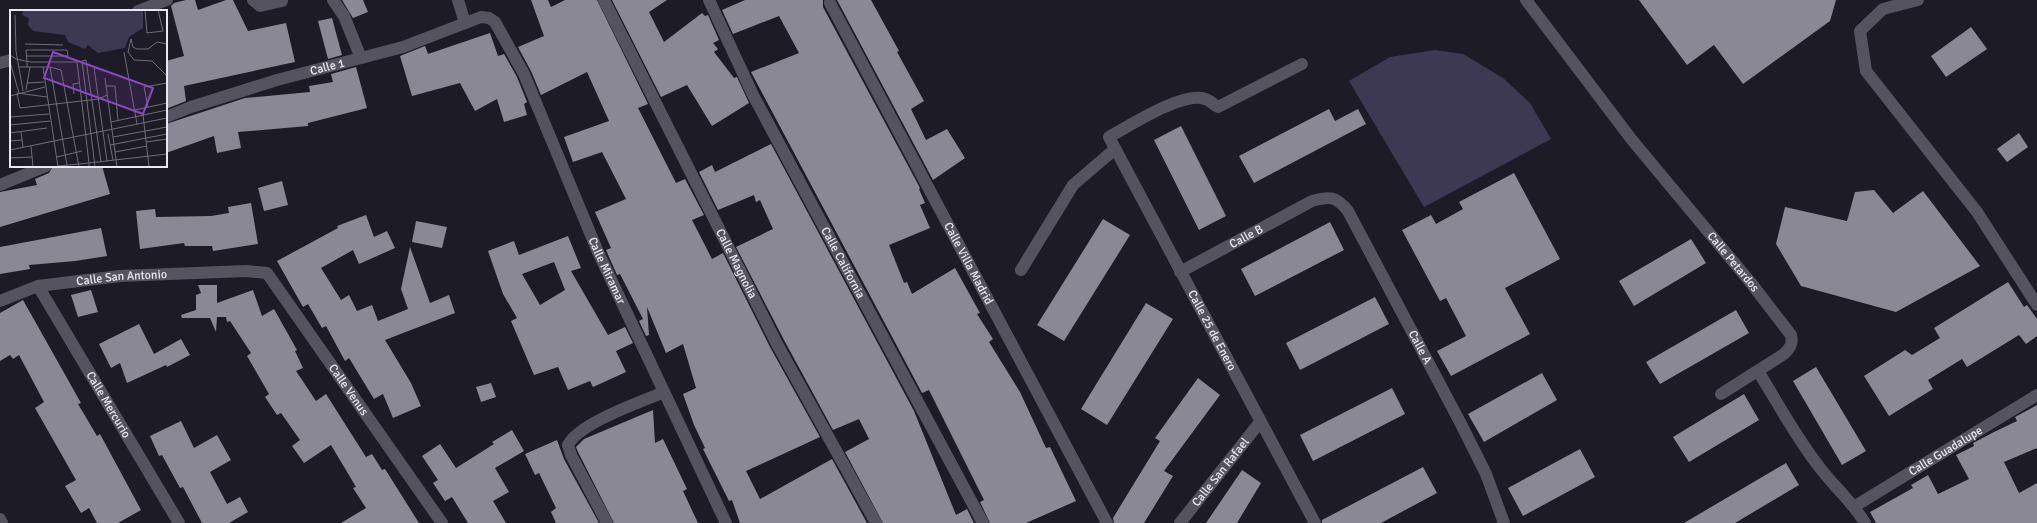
<svg xmlns="http://www.w3.org/2000/svg" width="2037" height="523" font-family="Signika,sans-serif">
	<style>
		.green { fill: #3e3953 }
		.building { fill: #8a8895; fill-rule: evenodd }
		.lines { fill: none; stroke-linecap: round; stroke-linejoin: round }
		.minor { stroke: #55535f; stroke-width: 12 }
		.labels { text-anchor: middle; stroke-width: 4; stroke-linejoin: round; paint-order: stroke }
		.street-label { font-size: 12px; fill: #eae9f0; stroke: #14121c }
		.inset-road { fill: none; stroke: #6f6d77; stroke-width: 1 }
		.view { fill: #8c48c6; fill-opacity: 0.15; stroke: #8c48c6; stroke-width: 2 }
		.inset-edge { fill: none; stroke: #eae9f0; stroke-width: 2 }
	</style>
	<rect width="100%" height="100%" fill="#1d1b26"/>
	<!-- green -->
	<path class="green" d="M 1435,50 L 1463,54 L 1503,78 L 1530,103 L 1551,139 L 1424,207 L 1349,81 L 1390,57 Z"/>
	<!-- building -->
	<g class="building">
		<path d="M 186,0 L 195,0 L 198,10 L 226,0 L 233,0 L 248,31 L 286,23 L 295,62 L 184,86 L 186,101 L 166,109 L 166,61 L 184,56 L 171,6 L 174,3 Z"/>
		<path d="M 342,0 L 363,0 L 368,12 L 353,18 Z"/>
		<path d="M 531,0 L 548,0 L 551,7 L 565,0 L 597,0 L 648,104 L 638,108 L 676,183 L 685,179 L 704,215 L 692,220 L 712,259 L 723,253 L 770,347 L 820,437 L 746,471 L 760,499 L 832,459 L 867,523 L 740,523 L 732,500 L 729,501 L 703,449 L 705,448 L 694,425 L 683,394 L 696,388 L 683,344 L 666,353 L 647,307 L 649,335 L 646,336 L 639,321 L 643,319 L 620,274 L 617,275 L 606,250 L 611,248 L 595,212 L 626,199 L 602,152 L 573,162 L 564,137 L 609,121 L 587,72 L 541,95 L 531,71 L 518,47 L 544,36 Z"/>
		<path d="M 612,0 L 667,0 L 649,12 L 664,42 L 702,13 L 705,16 L 708,15 L 719,40 L 713,43 L 718,49 L 714,52 L 734,78 L 737,77 L 749,103 L 712,126 L 687,85 L 661,97 Z"/>
		<path d="M 745,0 L 823,0 L 823,7 L 920,188 L 919,189 L 925,203 L 920,205 L 930,228 L 889,245 L 904,283 L 907,282 L 912,294 L 955,268 L 980,313 L 977,314 L 993,339 L 989,342 L 1020,392 L 1046,448 L 1050,447 L 1076,501 L 1026,523 L 990,523 L 980,502 L 984,500 L 929,390 L 922,393 L 751,72 L 799,53 L 779,16 L 733,34 L 722,10 Z"/>
		<path d="M 837,0 L 871,0 L 899,51 L 897,52 L 924,101 L 911,109 L 926,140 L 947,129 L 965,158 L 933,180 Z"/>
		<path d="M 1639,0 L 1836,0 L 1830,21 L 1743,84 L 1714,45 L 1687,65 Z"/>
		<path d="M 332,18 L 342,55 L 328,59 L 318,21 Z"/>
		<path d="M 1971,27 L 1987,49 L 1946,77 L 1931,56 Z"/>
		<path d="M 490,33 L 498,56 L 504,54 L 517,77 L 527,102 L 524,104 L 527,115 L 504,122 L 497,99 L 475,111 L 460,83 L 412,96 L 400,56 L 425,46 L 428,54 Z"/>
		<path d="M 356,67 L 367,108 L 308,123 L 308,126 L 238,132 L 241,148 L 217,153 L 214,136 L 166,153 L 166,124 L 245,98 L 310,92 L 309,86 L 333,82 L 331,74 Z"/>
		<path d="M 1329,109 L 1335,121 L 1358,109 L 1366,124 L 1254,183 L 1239,156 Z"/>
		<path d="M 1181,126 L 1226,216 L 1199,230 L 1154,140 Z"/>
		<path d="M 2019,133 L 2028,147 L 2007,162 L 1997,149 Z"/>
		<path d="M 771,144 L 914,411 L 956,515 L 967,509 L 974,523 L 883,523 L 845,452 L 869,439 L 859,419 L 833,430 L 784,340 L 736,247 L 773,229 L 760,200 L 756,202 L 754,195 L 718,210 L 699,172 L 712,165 L 715,172 Z"/>
		<path d="M 53,166 L 102,166 L 110,194 L 0,227 L 0,192 L 37,185 L 35,179 L 49,173 Z"/>
		<path d="M 1514,173 L 1560,259 L 1505,288 L 1530,334 L 1451,376 L 1437,351 L 1466,336 L 1446,298 L 1440,301 L 1402,230 L 1431,215 L 1436,224 L 1463,209 L 1459,202 Z"/>
		<path d="M 282,181 L 288,205 L 264,211 L 258,188 Z"/>
		<path d="M 1874,190 L 1893,213 L 1923,191 L 1980,266 L 1896,312 L 1801,286 L 1776,244 L 1785,207 L 1847,221 L 1855,192 Z"/>
		<path d="M 251,203 L 258,244 L 213,251 L 212,246 L 185,246 L 184,243 L 140,249 L 136,211 L 155,209 L 156,217 L 211,216 L 229,213 L 228,207 Z"/>
		<path d="M 366,215 L 374,237 L 387,231 L 395,248 L 359,264 L 353,250 L 321,268 L 341,300 L 349,295 L 357,311 L 372,305 L 378,321 L 408,309 L 401,289 L 410,247 L 430,303 L 449,295 L 455,313 L 385,340 L 411,383 L 421,406 L 393,418 L 383,394 L 374,399 L 349,358 L 345,361 L 326,326 L 322,328 L 308,304 L 303,307 L 277,261 L 338,228 L 337,226 Z"/>
		<path d="M 1103,219 L 1130,235 L 1064,341 L 1037,325 Z"/>
		<path d="M 416,221 L 447,227 L 442,248 L 412,242 Z"/>
		<path d="M 1330,222 L 1344,250 L 1255,296 L 1241,269 Z"/>
		<path d="M 101,228 L 107,256 L 75,261 L 29,265 L 30,269 L 0,274 L 0,247 Z"/>
		<path d="M 568,236 L 581,268 L 571,271 L 608,335 L 625,327 L 633,343 L 616,351 L 626,372 L 593,387 L 590,381 L 568,390 L 558,367 L 534,375 L 511,321 L 517,318 L 503,294 L 488,251 L 514,241 L 519,255 ZM 554,262 L 565,290 L 540,305 L 522,274 Z"/>
		<path d="M 1691,239 L 1706,263 L 1634,306 L 1619,281 Z"/>
		<path d="M 2008,282 L 2024,307 L 2027,305 L 2037,319 L 2037,336 L 2026,344 L 2019,335 L 1967,367 L 1962,359 L 1928,380 L 1933,389 L 1889,416 L 1864,376 L 1905,350 L 1912,355 L 1940,338 L 1934,328 Z"/>
		<path d="M 198,285 L 217,285 L 217,303 L 253,290 L 262,316 L 274,309 L 297,350 L 295,351 L 303,368 L 296,371 L 316,401 L 326,394 L 366,457 L 372,454 L 382,470 L 385,469 L 419,523 L 341,523 L 366,508 L 353,488 L 356,487 L 331,445 L 304,463 L 292,446 L 300,440 L 281,413 L 277,415 L 265,397 L 269,394 L 247,356 L 251,353 L 230,321 L 227,322 L 226,317 L 217,317 L 216,332 L 210,318 L 182,318 L 181,315 L 196,310 L 196,295 L 201,293 Z"/>
		<path d="M 91,290 L 98,312 L 78,317 L 71,295 Z"/>
		<path d="M 1375,297 L 1389,324 L 1300,370 L 1286,343 Z"/>
		<path d="M 23,300 L 81,403 L 78,404 L 97,436 L 100,434 L 141,510 L 118,523 L 97,523 L 89,508 L 81,513 L 65,486 L 76,480 L 35,408 L 44,402 L 19,355 L 13,359 L 10,355 L 0,361 L 0,313 Z"/>
		<path d="M 1146,303 L 1173,319 L 1107,425 L 1081,409 Z"/>
		<path d="M 1736,310 L 1749,333 L 1660,384 L 1646,362 Z"/>
		<path d="M 139,324 L 154,354 L 181,339 L 190,355 L 167,367 L 166,365 L 127,383 L 120,363 L 111,368 L 99,344 Z"/>
		<path d="M 1816,367 L 1866,451 L 1842,465 L 1793,381 Z"/>
		<path d="M 1542,373 L 1557,400 L 1484,442 L 1468,414 Z"/>
		<path d="M 1198,378 L 1220,395 L 1164,471 L 1173,476 L 1144,523 L 1114,523 L 1113,518 L 1160,441 L 1155,438 Z"/>
		<path d="M 491,383 L 496,397 L 481,402 L 476,387 Z"/>
		<path d="M 1392,388 L 1405,414 L 1313,461 L 1300,435 Z"/>
		<path d="M 1744,394 L 1759,420 L 1689,462 L 1673,437 Z"/>
		<path d="M 2037,405 L 2037,448 L 2004,462 L 2019,493 L 2037,483 L 2037,523 L 1876,523 L 1870,512 L 1913,488 L 1911,485 L 1928,475 L 1938,494 L 1969,479 L 1956,455 L 1974,446 L 1973,443 L 1994,432 L 2017,421 L 2015,417 Z"/>
		<path d="M 653,410 L 655,443 L 663,439 L 687,489 L 683,491 L 698,523 L 614,523 L 578,452 L 576,447 L 584,439 Z"/>
		<path d="M 181,421 L 194,448 L 217,435 L 231,460 L 210,472 L 227,504 L 240,497 L 248,512 L 229,523 L 202,523 L 183,487 L 180,488 L 162,455 L 159,456 L 150,436 Z"/>
		<path d="M 512,430 L 524,451 L 495,468 L 509,492 L 493,501 L 506,523 L 468,523 L 452,497 L 445,501 L 433,483 L 438,480 L 422,456 L 440,444 L 456,468 L 494,444 L 492,442 Z"/>
		<path d="M 557,440 L 564,459 L 599,523 L 556,523 L 551,512 L 556,508 L 539,473 L 535,475 L 525,454 Z"/>
		<path d="M 1580,449 L 1595,477 L 1523,516 L 1508,488 Z"/>
		<path d="M 1786,463 L 1799,485 L 1735,523 L 1684,523 Z"/>
		<path d="M 1423,467 L 1437,493 L 1381,523 L 1322,523 L 1322,520 Z"/>
		<path d="M 1242,470 L 1261,483 L 1237,523 L 1206,523 Z"/>
	</g>
	<g class="lines">
		<!-- minor -->
		<g class="minor">
			<path d="M 253,0 L 260,6 L 282,1"/>
			<path d="M 333,0 L 344,16 L 361,58"/>
			<path d="M 458,0 L 465,23"/>
			<path id="s1" d="M 604,0 L 777,344 L 876,523"/>
			<path id="s2" d="M 709,0 L 753,95 L 983,523"/>
			<path id="s3" d="M 1526,0 L 1632,140 L 1751,283 L 1791,335 C 1793,344 1790,348 1784,354 L 1721,394"/>
			<path d="M 1918,0 L 1883,9 L 1860,31 L 1866,71 L 1977,212 L 2037,305"/>
			<path id="s4" d="M 830,3 L 1107,523"/>
			<path d="M 138,11 L 167,0"/>
			<path d="M 0,63 L 11,60"/>
			<path id="s5" d="M 1302,64 L 1218,107 C 1214,105 1210,100 1205,99 C 1183,91 1129,126 1109,137 L 1315,523"/>
			<path id="s6" d="M 166,117 L 191,107 L 277,80 L 403,47 L 481,17 L 489,18 L 495,22 L 524,74 L 598,252 L 726,523"/>
			<path d="M 0,185 L 46,166"/>
			<path d="M 1021,270 L 1073,185 L 1115,149"/>
			<path id="s7" d="M 1180,272 L 1312,201 C 1330,196 1336,196 1348,211 L 1461,424 L 1486,474 L 1504,523"/>
			<path id="s8" d="M 38,286 L 179,523"/>
			<path id="s9" d="M 0,301 L 38,286 L 120,276 L 246,271 L 267,273 L 442,523"/>
			<path d="M 1758,371 C 1777,402 1795,435 1817,464 C 1832,485 1852,501 1865,523"/>
			<path id="s10" d="M 1855,506 L 2037,395"/>
			<path d="M 0,519 L 2,523"/>
			<path d="M 607,523 L 571,455 L 568,445 C 579,423 641,402 664,392"/>
			<path id="s11" d="M 1180,523 L 1260,422"/>
		</g>
	</g>
	<g class="labels">
		<!-- street labels -->
		<g class="street-label">
			<text dy="4" stroke="none"><textPath href="#s6" startOffset="169">Calle 1</textPath></text>
			<text dy="4" stroke="none"><textPath href="#s7" startOffset="75">Calle B</textPath></text>
			<text dy="4" stroke="none"><textPath href="#s3" startOffset="334">Calle Petardos</textPath></text>
			<text dy="4" stroke="none"><textPath href="#s1" startOffset="295">Calle Magnolia</textPath></text>
			<text dy="4" stroke="none"><textPath href="#s2" startOffset="295">Calle California</textPath></text>
			<text dy="4" stroke="none"><textPath href="#s4" startOffset="295">Calle Villa Madrid</textPath></text>
			<text dy="4" stroke="none"><textPath href="#s6" startOffset="619">Calle Miramar</textPath></text>
			<text dy="4" stroke="none"><textPath href="#s9" startOffset="125">Calle San Antonio</textPath></text>
			<text dy="4" stroke="none"><textPath href="#s5" startOffset="434">Calle 25 de Enero</textPath></text>
			<text dy="4" stroke="none"><textPath href="#s7" startOffset="345">Calle A</textPath></text>
			<text dy="4" stroke="none"><textPath href="#s9" startOffset="413">Calle Venus</textPath></text>
			<text dy="4" stroke="none"><textPath href="#s8" startOffset="138">Calle Mercurio</textPath></text>
			<text dy="4" stroke="none"><textPath href="#s10" startOffset="106">Calle Guadalupe</textPath></text>
			<text dy="4" stroke="none"><textPath href="#s11" startOffset="65">Calle San Rafael</textPath></text>
		</g>
	</g>
	<!-- overview -->
	<g transform="translate(10 10)">
		<rect width="157" height="157" fill="#1d1b26"/>
		<path d="M 13,0 L 133,0 L 133,18 L 119,27 L 115,38 L 88,43 L 78,35 L 75,39 L 58,32 L 55,25 L 23,21 L 18,15 L 19,8 L 12,5 Z" fill="#3e3953"/>
		<path class="inset-road" d="M 135,0 L 137,23 L 153,21 L 148,0M 5,5 L 6,41 L 13,81M 15,34 L 53,35M 157,34 L 147,32 L 138,39 L 127,39 L 123,37 L 121,29 L 118,42 L 124,50 L 142,51 L 157,66M 114,42 L 127,114M 0,45 L 6,49 L 20,52 L 67,52 L 79,153 L 48,156M 16,46 L 58,46 L 57,40 L 16,40 L 17,51 L 17,57M 0,52 L 9,83M 9,57 L 40,57 L 51,60 L 69,157M 33,57 L 48,157M 40,57 L 57,155M 84,57 L 97,151M 95,68 L 107,157M 17,73 L 34,72M 96,76 L 105,76 L 108,111M 16,80 L 20,57M 7,83 L 10,98 L 89,89 L 97,85M 7,83 L 37,87M 64,84 L 63,74 L 69,73M 0,86 L 35,77M 138,97 L 134,77 L 157,73M 125,100 L 157,93M 133,105 L 139,157M 0,107 L 39,104M 101,112 L 157,100M 0,115 L 40,111M 11,122 L 13,137M 0,123 L 37,118M 98,124 L 103,150M 103,127 L 157,117M 0,131 L 12,130M 136,132 L 157,129M 100,135 L 157,124M 21,136 L 23,157M 0,140 L 157,108M 105,142 L 137,136M 47,147 L 72,141M 0,148 L 22,147M 79,157 L 79,153 L 157,144M 85,157 L 72,51 L 76,50 L 91,152"/>
		<path class="view" d="M 43,42 L 143,78 L 133,104 L 34,68 Z"/>
		<rect width="157" height="157" class="inset-edge"/>
	</g>
</svg>
